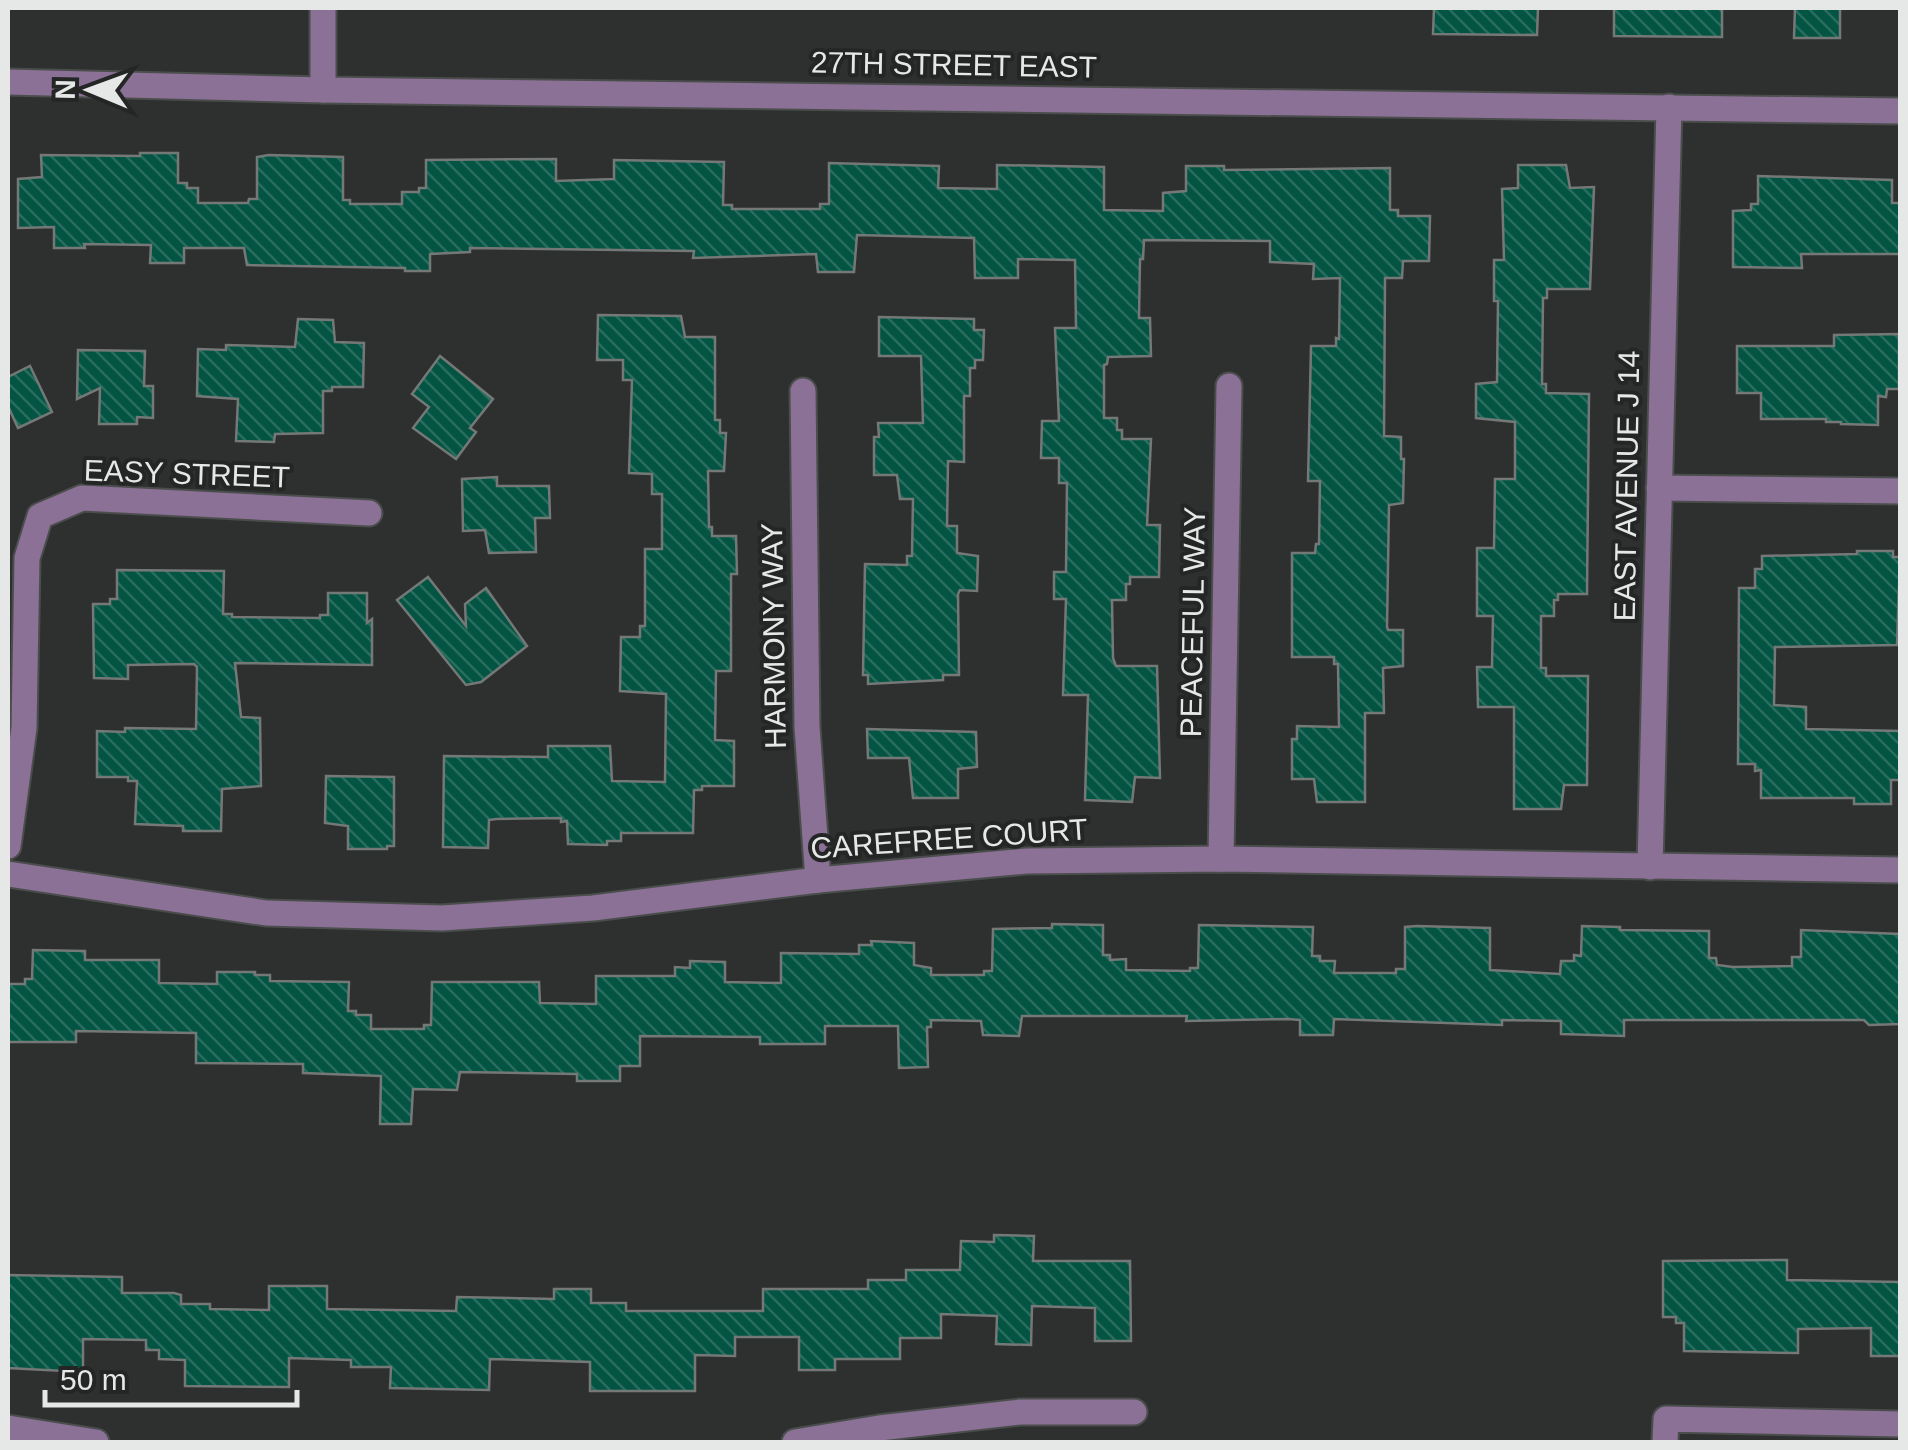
<svg xmlns="http://www.w3.org/2000/svg" width="1908" height="1450" font-family="Helvetica,sans-serif">
	<style>
		.building { fill: url(#building-back-hatch); stroke: #747877; stroke-width: 2.5 }
		.lines { fill: none; stroke-linecap: round; stroke-linejoin: round }
		.minor-casing { stroke: #4a4d4c; stroke-width: 29 }
		.minor { stroke: #8a7195; stroke-width: 25 }
		.labels { text-anchor: middle; stroke-width: 8; stroke-linejoin: round; paint-order: stroke }
		.street-label { font-size: 30px; fill: #e5e8e7; stroke: #232625 }
	</style>
	<defs>
		<pattern id="building-back-hatch" width="6" height="6" patternUnits="userSpaceOnUse" patternTransform="scale(2.5)"><rect width="6" height="6" fill="#035442"/><path d="M-1 5l2 2M0 0l6 6M5-1l2 2" fill="none" stroke="#286d5d"/></pattern>
	</defs>
	<rect width="100%" height="100%" fill="#2d302f"/>
	<!-- building -->
	<g class="building">
		<path d="M 1434,8 L 1538,8 L 1537,35 L 1433,34 Z"/>
		<path d="M 1614,8 L 1722,8 L 1722,37 L 1614,36 Z"/>
		<path d="M 1795,8 L 1840,8 L 1840,38 L 1794,38 Z"/>
		<path d="M 140,153 L 178,153 L 178,183 L 187,183 L 187,188 L 198,188 L 198,203 L 248,203 L 249,199 L 257,199 L 257,157 L 269,155 L 343,157 L 343,200 L 350,200 L 350,204 L 402,204 L 402,192 L 419,192 L 419,188 L 426,188 L 426,160 L 556,159 L 556,181 L 614,179 L 614,160 L 724,162 L 723,205 L 732,205 L 732,209 L 820,209 L 820,204 L 829,204 L 829,163 L 939,166 L 938,188 L 997,189 L 997,165 L 1104,167 L 1104,210 L 1163,211 L 1163,193 L 1186,191 L 1186,166 L 1224,166 L 1224,170 L 1390,168 L 1390,210 L 1398,210 L 1398,216 L 1430,216 L 1429,261 L 1403,261 L 1402,278 L 1385,278 L 1384,436 L 1401,437 L 1401,459 L 1404,459 L 1403,503 L 1389,505 L 1387,627 L 1388,630 L 1403,630 L 1403,666 L 1383,668 L 1384,713 L 1365,713 L 1365,802 L 1317,802 L 1314,779 L 1292,779 L 1292,739 L 1297,739 L 1297,726 L 1339,727 L 1338,664 L 1334,664 L 1334,657 L 1292,657 L 1292,553 L 1315,553 L 1316,544 L 1319,544 L 1320,481 L 1308,481 L 1311,346 L 1336,346 L 1336,338 L 1339,339 L 1340,278 L 1313,279 L 1314,264 L 1270,262 L 1270,241 L 1144,240 L 1143,259 L 1140,259 L 1139,318 L 1150,318 L 1151,356 L 1108,357 L 1107,364 L 1104,365 L 1104,418 L 1117,418 L 1117,430 L 1122,430 L 1122,439 L 1151,439 L 1147,525 L 1160,525 L 1159,577 L 1130,577 L 1130,584 L 1126,584 L 1126,600 L 1112,600 L 1113,658 L 1116,666 L 1157,666 L 1160,778 L 1135,777 L 1132,802 L 1085,800 L 1088,695 L 1063,695 L 1066,599 L 1054,599 L 1054,572 L 1066,572 L 1067,483 L 1059,483 L 1059,458 L 1041,458 L 1042,421 L 1059,421 L 1055,328 L 1076,328 L 1075,260 L 1018,259 L 1018,278 L 975,278 L 974,238 L 857,235 L 854,272 L 818,272 L 816,254 L 693,258 L 694,251 L 470,248 L 470,252 L 430,254 L 430,271 L 405,271 L 405,268 L 247,265 L 244,248 L 184,248 L 184,263 L 150,263 L 151,245 L 84,244 L 85,248 L 54,248 L 54,227 L 18,228 L 18,179 L 42,177 L 41,155 L 140,156 Z"/>
		<path d="M 1518,165 L 1566,165 L 1570,188 L 1594,187 L 1590,289 L 1547,289 L 1547,298 L 1543,298 L 1542,384 L 1546,384 L 1546,393 L 1589,394 L 1587,594 L 1558,594 L 1558,600 L 1554,600 L 1554,616 L 1541,616 L 1541,668 L 1546,668 L 1546,676 L 1588,676 L 1587,785 L 1564,785 L 1561,809 L 1514,809 L 1514,707 L 1478,707 L 1477,667 L 1492,667 L 1493,616 L 1477,616 L 1477,548 L 1494,548 L 1495,479 L 1515,479 L 1515,422 L 1476,418 L 1476,384 L 1497,382 L 1498,301 L 1494,301 L 1494,260 L 1504,260 L 1502,189 L 1518,188 Z"/>
		<path d="M 1758,176 L 1892,180 L 1892,203 L 1900,203 L 1900,254 L 1801,254 L 1802,268 L 1733,267 L 1733,211 L 1751,210 L 1751,204 L 1758,204 Z"/>
		<path d="M 598,315 L 681,316 L 685,337 L 715,337 L 715,420 L 720,420 L 720,433 L 726,433 L 724,471 L 708,471 L 709,527 L 712,527 L 712,536 L 736,536 L 737,574 L 731,574 L 731,671 L 716,671 L 715,740 L 734,741 L 734,786 L 702,786 L 702,790 L 694,790 L 693,833 L 621,833 L 621,841 L 607,841 L 607,845 L 568,844 L 567,821 L 561,822 L 561,818 L 496,819 L 489,820 L 488,848 L 443,847 L 444,756 L 548,757 L 548,746 L 610,746 L 612,781 L 665,782 L 666,694 L 620,691 L 621,637 L 640,637 L 640,626 L 645,626 L 645,549 L 662,549 L 662,494 L 652,494 L 652,474 L 629,473 L 632,380 L 623,380 L 623,360 L 597,360 Z"/>
		<path d="M 879,317 L 974,319 L 974,330 L 984,330 L 983,360 L 975,360 L 975,368 L 970,368 L 970,396 L 964,396 L 964,462 L 948,461 L 947,526 L 957,526 L 957,553 L 978,556 L 977,591 L 960,590 L 958,594 L 959,675 L 943,675 L 943,680 L 868,684 L 868,675 L 863,675 L 865,564 L 907,565 L 907,556 L 912,556 L 913,499 L 900,499 L 897,475 L 874,475 L 874,437 L 879,437 L 878,423 L 923,423 L 921,356 L 879,356 Z"/>
		<path d="M 298,319 L 333,320 L 335,342 L 364,343 L 363,387 L 332,387 L 332,391 L 323,391 L 323,433 L 275,434 L 274,442 L 236,441 L 238,399 L 197,396 L 198,349 L 226,350 L 226,345 L 295,347 Z"/>
		<path d="M 1899,334 L 1899,389 L 1887,389 L 1886,397 L 1878,396 L 1878,425 L 1841,424 L 1841,422 L 1826,422 L 1826,419 L 1761,419 L 1761,393 L 1737,393 L 1737,346 L 1834,346 L 1834,335 Z"/>
		<path d="M 78,350 L 145,351 L 144,386 L 153,386 L 153,418 L 137,417 L 137,424 L 99,424 L 100,388 L 77,399 Z"/>
		<path d="M 440,356 L 493,399 L 470,428 L 476,432 L 456,459 L 413,428 L 429,407 L 412,394 Z"/>
		<path d="M 30,366 L 52,412 L 18,428 L 8,406 L 8,377 Z"/>
		<path d="M 497,477 L 497,486 L 549,486 L 550,518 L 535,518 L 536,552 L 489,553 L 485,530 L 463,531 L 462,479 Z"/>
		<path d="M 1857,551 L 1893,551 L 1893,557 L 1900,557 L 1897,645 L 1775,647 L 1774,705 L 1806,707 L 1806,729 L 1900,731 L 1900,780 L 1891,780 L 1891,804 L 1854,804 L 1854,798 L 1761,798 L 1761,770 L 1755,771 L 1755,764 L 1738,764 L 1739,588 L 1755,588 L 1755,569 L 1762,569 L 1762,556 L 1857,554 Z"/>
		<path d="M 117,570 L 224,571 L 223,614 L 232,614 L 232,617 L 320,618 L 320,615 L 328,615 L 328,593 L 367,593 L 367,623 L 372,619 L 372,665 L 235,663 L 241,717 L 260,718 L 261,786 L 222,789 L 221,831 L 183,831 L 183,826 L 135,824 L 137,781 L 128,781 L 128,777 L 97,777 L 97,731 L 125,732 L 125,728 L 196,729 L 197,667 L 194,664 L 128,665 L 128,679 L 94,678 L 93,604 L 110,604 L 110,599 L 117,599 Z"/>
		<path d="M 428,577 L 466,626 L 465,604 L 486,588 L 527,646 L 481,682 L 466,685 L 397,600 Z"/>
		<path d="M 867,729 L 976,732 L 977,767 L 958,769 L 958,798 L 913,798 L 909,758 L 868,758 Z"/>
		<path d="M 326,776 L 394,777 L 394,846 L 387,846 L 387,849 L 348,849 L 348,826 L 325,823 Z"/>
		<path d="M 1052,924 L 1103,925 L 1103,955 L 1110,955 L 1110,960 L 1126,959 L 1126,970 L 1190,971 L 1190,968 L 1198,968 L 1199,925 L 1313,927 L 1312,956 L 1320,956 L 1320,961 L 1335,961 L 1334,973 L 1396,973 L 1396,969 L 1405,969 L 1405,927 L 1417,926 L 1490,928 L 1490,970 L 1560,974 L 1561,961 L 1574,961 L 1574,955 L 1581,956 L 1582,926 L 1620,927 L 1620,930 L 1709,931 L 1709,958 L 1716,958 L 1717,965 L 1733,967 L 1792,966 L 1792,957 L 1801,957 L 1801,930 L 1900,934 L 1900,1024 L 1869,1025 L 1864,1020 L 1624,1020 L 1624,1036 L 1561,1034 L 1561,1021 L 1502,1020 L 1502,1025 L 1334,1019 L 1333,1035 L 1300,1035 L 1300,1020 L 1288,1019 L 1186,1021 L 1187,1016 L 1022,1016 L 1019,1036 L 983,1035 L 981,1021 L 931,1020 L 931,1027 L 927,1027 L 928,1067 L 899,1068 L 898,1026 L 825,1026 L 825,1044 L 760,1044 L 760,1037 L 640,1036 L 640,1066 L 620,1066 L 620,1081 L 577,1081 L 577,1074 L 460,1072 L 457,1090 L 413,1089 L 411,1124 L 380,1124 L 381,1076 L 303,1073 L 303,1064 L 196,1063 L 196,1033 L 76,1031 L 76,1042 L 8,1042 L 9,984 L 25,984 L 25,979 L 32,979 L 33,950 L 85,951 L 85,960 L 159,960 L 159,983 L 217,984 L 217,972 L 255,972 L 255,975 L 270,975 L 270,981 L 349,982 L 348,1011 L 356,1011 L 356,1015 L 371,1015 L 371,1029 L 424,1029 L 424,1025 L 431,1025 L 432,982 L 539,982 L 540,1003 L 596,1004 L 596,976 L 675,976 L 675,967 L 690,968 L 690,961 L 725,962 L 725,982 L 781,983 L 781,953 L 859,954 L 859,945 L 872,945 L 871,941 L 914,943 L 914,965 L 931,968 L 931,975 L 984,975 L 984,971 L 992,971 L 993,929 L 1052,928 Z"/>
		<path d="M 994,1235 L 1034,1236 L 1033,1261 L 1130,1261 L 1131,1341 L 1095,1341 L 1095,1308 L 1032,1306 L 1031,1345 L 996,1344 L 997,1316 L 941,1314 L 941,1338 L 900,1338 L 900,1359 L 835,1359 L 835,1370 L 799,1370 L 799,1337 L 735,1337 L 735,1356 L 695,1355 L 695,1391 L 590,1391 L 590,1362 L 490,1359 L 489,1390 L 390,1388 L 391,1367 L 351,1367 L 351,1360 L 289,1358 L 289,1387 L 185,1386 L 185,1360 L 159,1359 L 159,1350 L 146,1350 L 146,1340 L 83,1339 L 83,1372 L 8,1368 L 8,1275 L 122,1277 L 122,1293 L 174,1293 L 181,1295 L 181,1304 L 210,1304 L 210,1309 L 269,1310 L 269,1286 L 327,1286 L 327,1309 L 456,1311 L 457,1297 L 554,1299 L 554,1289 L 591,1289 L 591,1303 L 626,1303 L 626,1311 L 763,1311 L 763,1289 L 868,1289 L 868,1280 L 906,1280 L 906,1270 L 960,1270 L 961,1241 L 994,1242 Z"/>
		<path d="M 1787,1260 L 1787,1280 L 1900,1282 L 1900,1356 L 1871,1356 L 1871,1328 L 1798,1329 L 1798,1353 L 1684,1351 L 1684,1323 L 1676,1323 L 1676,1317 L 1663,1317 L 1663,1261 Z"/>
	</g>
	<g class="lines">
		<!-- minor casing -->
		<g class="minor-casing">
			<g id="minor">
				<path d="M 8,82 L 323,90 L 1900,111"/>
				<path d="M 323,90 L 323,8"/>
				<path d="M 803,391 L 807,727 L 818,880"/>
				<path d="M 1659,488 L 1900,491"/>
				<path d="M 8,846 L 24,728 L 27,558 L 40,516 L 82,498 L 369,513"/>
				<path d="M 1221,859 L 1229,386"/>
				<path d="M 1650,867 L 1669,107"/>
				<path d="M 8,874 L 266,913 L 442,918 L 593,908 L 818,880 L 1027,861 L 1221,859 L 1900,870"/>
				<path d="M 8,1428 L 96,1442"/>
				<path d="M 795,1442 L 879,1428 L 1020,1412 L 1134,1412"/>
				<path d="M 1665,1442 L 1666,1419 L 1900,1424"/>
			</g>
		</g>
		<!-- minor -->
		<use href="#minor" class="minor"/>
	</g>
	<g class="labels">
		<!-- street labels -->
		<g class="street-label">
			<text transform="translate(954 65) rotate(1)" y="10">27TH STREET EAST</text>
			<text transform="translate(187 474) rotate(2)" y="10">EASY STREET</text>
			<text transform="translate(1627 486) rotate(-89)" y="10">EAST AVENUE J 14</text>
			<text transform="translate(1193 622) rotate(-89)" y="10">PEACEFUL WAY</text>
			<text transform="translate(774 636) rotate(-91)" y="10">HARMONY WAY</text>
			<text transform="translate(949 839) rotate(-4)" y="10">CAREFREE COURT</text>
		</g>
	</g>
	<!-- border -->
	<rect width="1908" height="1450" fill="none" stroke="#e5e8e7" stroke-width="20"/>
	<!-- north arrow -->
	<g transform="translate(90 90) rotate(271)" stroke="#232625" stroke-width="8" paint-order="stroke">
	<path d="M0-8L18 38L0 25L-18 38Z" fill="#e5e8e7"/>
	<text y="-15" font-size="28" font-weight="bold" text-anchor="middle" fill="#e5e8e7">N</text>
	</g>
	<!-- scale -->
	<path d="M45 1390v15h252v-15" fill="none" stroke="#e5e8e7" stroke-width="5"/>
	<text x="60" y="1390" font-size="30" fill="#e5e8e7" stroke="#232625" stroke-width="8" paint-order="stroke">50 m</text>
</svg>
